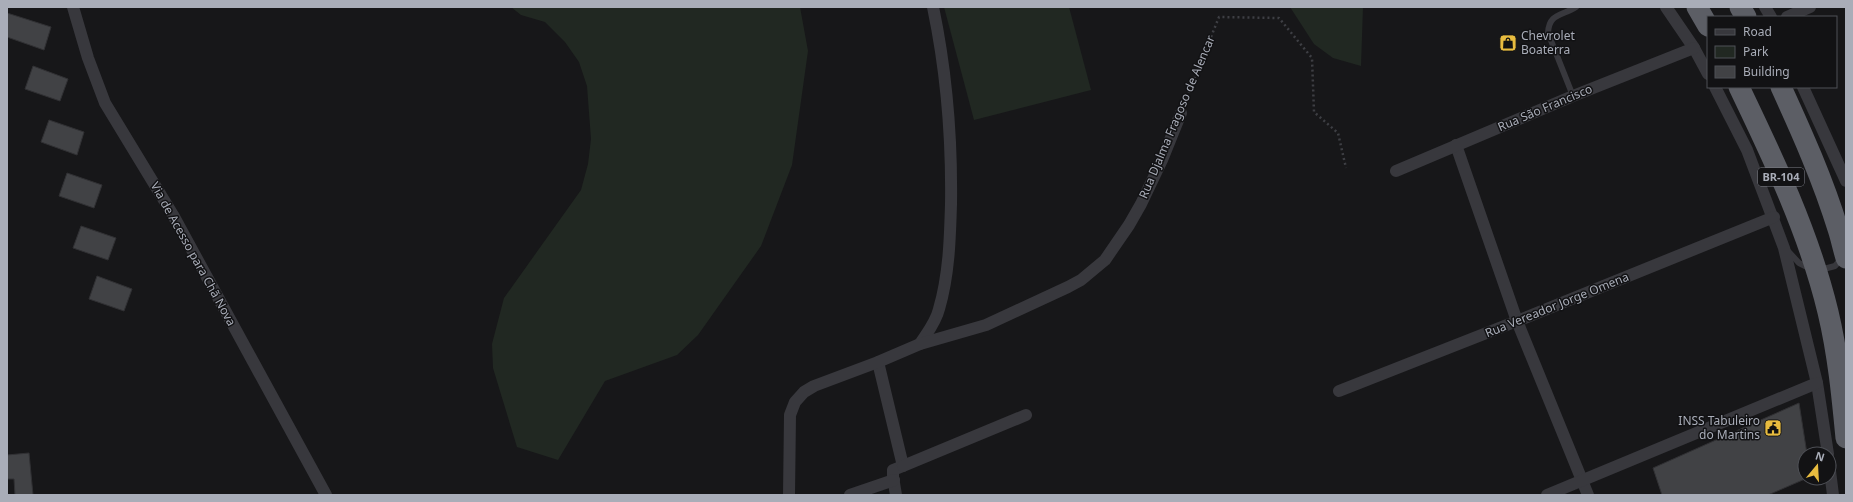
<svg xmlns="http://www.w3.org/2000/svg" width="1853" height="502" font-family="'Noto Sans',sans-serif">
	<style>
		.green { fill: #212822 }
		.building { fill: #414245; stroke: #313134 }
		.lines { fill: none; stroke-linecap: round; stroke-linejoin: round }
		.path { stroke: #3e3f44; stroke-width: 2.5; stroke-dasharray: 2 3; stroke-linecap: butt }
		.service { stroke: #38383d; stroke-width: 6 }
		.minor { stroke: #38383d; stroke-width: 12 }
		.trunk { stroke: #5c5e65; stroke-width: 21 }
		.labels { text-anchor: middle; stroke-width: 3; stroke-linejoin: round; paint-order: stroke }
		.shield { fill: #121214; stroke: #7c7e87; stroke-width: 1 }
		.shield-label { font-size: 11px; font-weight: bold; fill: #a9adb8 }
		.poi-label { font-size: 12px; fill: #a9adb8; stroke: #121214; text-anchor: start }
		.street-label { font-size: 12px; fill: #a9adb8; stroke: #121214 }
	</style>
	<rect width="100%" height="100%" fill="#171719"/>
	<!-- green -->
	<g class="green">
		<path d="M 511,7 L 800,7 L 808,51 L 792,165 L 761,246 L 698,335 L 677,355 L 605,381 L 558,460 L 517,447 L 493,368 L 492,344 L 504,298 L 581,190 L 588,164 L 591,139 L 587,86 L 579,62 L 565,42 L 545,22 L 521,15 Z"/>
		<path d="M 944,7 L 1069,7 L 1091,90 L 974,120 Z"/>
		<path d="M 1290,7 L 1363,7 L 1361,66 L 1333,58 L 1314,44 Z"/>
	</g>
	<!-- building -->
	<g class="building">
		<path d="M 7,13 L 51,27 L 44,50 L 7,37 Z"/>
		<path d="M 33,66 L 68,79 L 60,101 L 25,89 Z"/>
		<path d="M 49,120 L 84,132 L 77,155 L 41,142 Z"/>
		<path d="M 67,173 L 102,185 L 94,208 L 59,196 Z"/>
		<path d="M 81,226 L 116,238 L 108,260 L 73,248 Z"/>
		<path d="M 97,276 L 132,289 L 124,311 L 89,299 Z"/>
		<path d="M 1799,403 L 1807,454 L 1805,454 L 1805,479 L 1768,495 L 1662,495 L 1653,468 Z"/>
		<path d="M 29,453 L 33,495 L 15,495 L 14,479 L 7,479 L 7,455 Z"/>
	</g>
	<g class="lines">
		<!-- path -->
		<path class="path" d="M 1185,102 L 1219,17 L 1279,18 L 1312,58 L 1314,112 L 1338,133 L 1346,168"/>
		<!-- service -->
		<g class="service">
			<path d="M 1573,96 L 1548,33 C 1549,13 1562,16 1576,7"/>
			<path d="M 1787,250 L 1799,263 L 1811,269"/>
			<path d="M 1820,270 L 1835,266 L 1842,258"/>
		</g>
		<!-- minor -->
		<g class="minor">
			<path d="M 73,7 L 88,58 L 105,103 L 173,215 L 326,495"/>
			<path d="M 1666,7 L 1694,48 L 1708,74"/>
			<path d="M 1765,7 L 1771,17"/>
			<path d="M 1787,17 L 1810,7"/>
			<path d="M 1715,87 L 1747,150 L 1784,248 L 1817,383 L 1828,454"/>
			<path d="M 1803,87 L 1846,181"/>
			<path d="M 1456,145 L 1517,321 L 1588,495"/>
			<path d="M 1396,171 L 1573,96 L 1694,48"/>
			<path d="M 920,344 C 927,333 936,322 939,309 C 949,275 950,239 951,204 C 952,135 947,74 933,7"/>
			<path d="M 878,362 L 903,466 L 893,470 L 893,477 L 896,495"/>
			<path d="M 1339,391 L 1517,321 L 1774,217"/>
			<path d="M 1829,463 L 1833,495"/>
			<path d="M 903,466 L 1026,415"/>
			<path d="M 789,495 L 790,415 L 795,402 L 804,392 L 814,386 L 878,362 L 920,344 L 986,325 L 1068,287 L 1081,280 L 1105,260 L 1129,225 L 1141,204 L 1162,160 L 1181,113"/>
			<path d="M 850,495 L 894,480"/>
			<path d="M 1547,495 L 1817,383"/>
		</g>
		<!-- trunk -->
		<g class="trunk">
			<path d="M 1697,7 L 1708,26"/>
			<path d="M 1740,7 L 1746,17"/>
			<path d="M 1739,87 C 1774,160 1809,233 1828,312 C 1838,354 1842,396 1846,438"/>
			<path d="M 1781,87 C 1802,133 1823,180 1838,229 C 1841,238 1843,248 1846,258"/>
		</g>
	</g>
	<!-- icons -->
	<defs>
		<g id="shop-square" transform="scale(0.9)"><rect x="-9" y="-9" width="18" height="18" rx="4" fill="#e8bc3f" stroke="#121214"/><path d="M-5-2.5h2.3a2.7 3.5 0 0 1 5.4 0H5L5.5 6h-11ZM-1.5-2.5h3a1.5 2.3 0 0 0-3 0Z" fill="#111"/></g>
		<g id="civic-square" transform="scale(0.9)"><rect x="-9" y="-9" width="18" height="18" rx="4" fill="#e8bc3f" stroke="#121214"/><path d="M-.6-6.5H3V-4.5H.6V-3L4-1V1h2V6H-6V1h2V-1L-.6-3ZM-1.2 2.5V6h2.4V2.5Z" fill="#111"/></g>
	</defs>
	<g fill-rule="evenodd">
		<use href="#shop-square" x="1508" y="43"/>
		<use href="#civic-square" x="1773" y="428"/>
	</g>
	<g class="labels">
		<!-- shield labels -->
		<rect class="shield" x="1758" y="168" width="46" height="18" rx="3"/>
		<g class="shield-label">
			<text x="1781" y="181">BR-104</text>
		</g>
		<!-- poi labels -->
		<g class="poi-label">
			<text x="1521" y="40">Chevrolet<tspan x="1521" dy="14">Boaterra</tspan></text>
			<text x="1760" y="425" text-anchor="end">INSS Tabuleiro<tspan x="1760" dy="14">do Martins</tspan></text>
		</g>
		<!-- street labels -->
		<g class="street-label">
			<text transform="translate(1545 108) rotate(-23)" y="4">Rua São Francisco</text>
			<text transform="translate(1177 117) rotate(-67)" y="4">Rua Djalma Fragoso de Alencar</text>
			<text transform="translate(193 254) rotate(61)" y="4">Via de Acesso para Chã Nova</text>
			<text transform="translate(1557 305) rotate(-22)" y="4">Rua Vereador Jorge Omena</text>
		</g>
	</g>
	<!-- border -->
	<rect width="1853" height="502" fill="none" stroke="#a9adb8" stroke-width="16"/>
	<!-- legend -->
	<rect x="1707" y="16" width="130" height="72" fill="#121214" stroke="#4e5056"/>
	<rect x="1715" y="29" width="20" height="6" fill="#38383d" stroke="#4e5056"/>
	<text x="1743" y="36" font-size="12" fill="#a9adb8">Road</text>
	<rect x="1715" y="46" width="20" height="12" fill="#212822" stroke="#4e5056"/>
	<text x="1743" y="56" font-size="12" fill="#a9adb8">Park</text>
	<rect x="1715" y="66" width="20" height="12" fill="#414245" stroke="#4e5056"/>
	<text x="1743" y="76" font-size="12" fill="#a9adb8">Building</text>
	<!-- north arrow -->
	<g transform="translate(1817 466) rotate(18)"><circle r="19" fill="#121214" stroke="#4e5056"/>
	<path d="M0-3L7 15L0 10L-7 15Z" fill="#e8bc3f"/>
	<text y="-6" font-size="11" font-weight="bold" text-anchor="middle" fill="#a9adb8">N</text>
	</g>
</svg>
